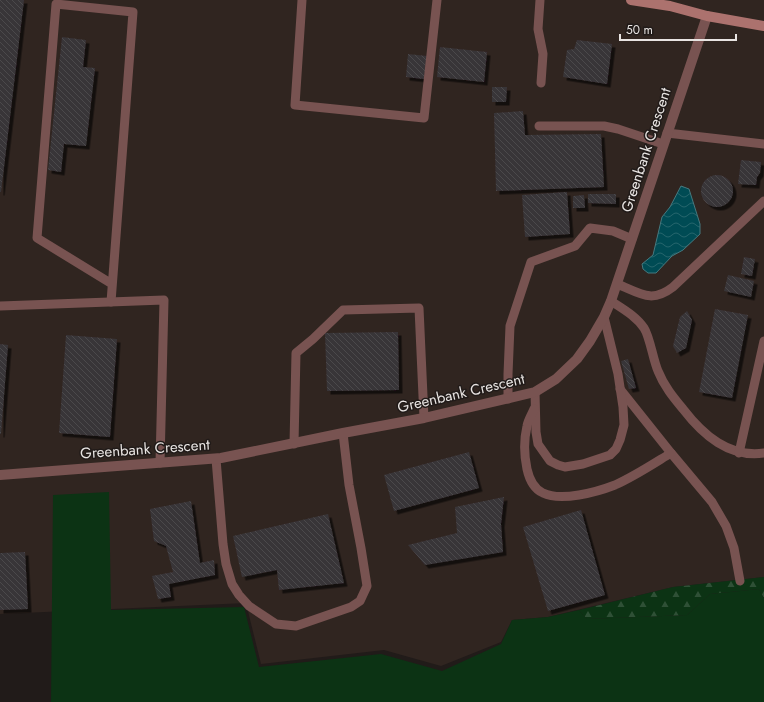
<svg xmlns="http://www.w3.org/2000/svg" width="764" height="702" font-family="Jost,sans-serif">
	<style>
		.built { fill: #302520 }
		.green { fill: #0c3314 }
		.forest { fill: url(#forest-firs) }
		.water { fill: url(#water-waves); stroke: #46797f }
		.building { fill: url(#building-back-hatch); filter: url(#shadow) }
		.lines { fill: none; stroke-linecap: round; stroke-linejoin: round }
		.lane { stroke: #785351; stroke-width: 9 }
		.street { stroke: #785351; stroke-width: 10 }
		.secondary { stroke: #ac726e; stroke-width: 10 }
		.labels { text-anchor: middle; stroke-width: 3; stroke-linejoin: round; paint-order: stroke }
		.street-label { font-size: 15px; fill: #e8e4e2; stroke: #211b19 }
	</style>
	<defs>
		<pattern id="forest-firs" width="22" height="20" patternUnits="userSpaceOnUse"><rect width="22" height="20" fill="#0c3314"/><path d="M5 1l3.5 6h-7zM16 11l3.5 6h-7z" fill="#2f5036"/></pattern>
		<pattern id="water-waves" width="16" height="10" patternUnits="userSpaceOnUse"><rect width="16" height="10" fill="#004b54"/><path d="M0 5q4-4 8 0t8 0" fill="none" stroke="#25656c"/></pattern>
		<pattern id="building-back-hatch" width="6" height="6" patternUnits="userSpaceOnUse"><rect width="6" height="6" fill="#393438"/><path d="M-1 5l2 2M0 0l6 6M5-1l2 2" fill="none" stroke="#4c484b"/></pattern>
		<filter id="shadow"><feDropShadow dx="3.5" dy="3.5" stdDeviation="0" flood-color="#0009"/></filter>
	</defs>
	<rect width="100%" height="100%" fill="#211b19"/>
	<!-- built -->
	<path class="built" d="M 0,0 L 764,0 L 764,577 L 673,587 L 548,617 L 512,620 L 501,642 L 441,666 L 384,650 L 261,664 L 246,603 L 0,614 Z"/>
	<!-- green -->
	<path class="green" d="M 109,492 L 111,610 L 244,607 L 259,667 L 381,654 L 442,671 L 501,644 L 512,620 L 548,617 L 579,610 L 587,619 L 687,615 L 710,594 L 759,589 L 764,598 L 764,702 L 51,702 L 53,495 Z"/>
	<!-- forest -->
	<path class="forest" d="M 764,577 L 764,598 L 759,589 L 710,594 L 687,615 L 587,619 L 579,610 L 673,587 Z"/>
	<!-- water -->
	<path class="water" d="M 681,186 L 689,189 L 700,224 L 700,234 L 683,250 L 672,256 L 656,273 L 648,273 L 643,269 L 642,264 L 653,255 L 662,217 L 670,207 Z"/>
	<!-- building -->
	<g class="building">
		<path d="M 0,0 L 24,0 L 1,192 L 0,192 Z"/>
		<path d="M 62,37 L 86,40 L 83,67 L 95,68 L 86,146 L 64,144 L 61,172 L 48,170 Z"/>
		<path d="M 577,40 L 612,44 L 607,84 L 563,77 L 567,50 L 574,49 Z"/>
		<path d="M 440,47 L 487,52 L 484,82 L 437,77 Z"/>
		<path d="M 408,54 L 427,56 L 424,79 L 406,77 Z"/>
		<path d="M 492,87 L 507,87 L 506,102 L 492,102 Z"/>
		<path d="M 523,111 L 525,135 L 601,134 L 604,187 L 496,191 L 494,113 Z"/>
		<path d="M 741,160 L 761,162 L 760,173 L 757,177 L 756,185 L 738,184 Z"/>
		<circle cx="717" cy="191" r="16"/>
		<path d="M 567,192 L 570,234 L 525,237 L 522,195 Z"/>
		<path d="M 588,194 L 616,194 L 616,204 L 588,203 Z"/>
		<path d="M 584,195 L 585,208 L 573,208 L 573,196 Z"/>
		<path d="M 744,257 L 755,259 L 752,276 L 741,274 Z"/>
		<path d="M 728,275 L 754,281 L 751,297 L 724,291 Z"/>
		<path d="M 715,309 L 748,315 L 732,398 L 699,392 Z"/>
		<path d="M 687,311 L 692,320 L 686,348 L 677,353 L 673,346 L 680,317 Z"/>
		<path d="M 398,332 L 399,390 L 327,391 L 325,333 Z"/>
		<path d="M 66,335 L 117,339 L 110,437 L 59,433 Z"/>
		<path d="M 0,344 L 8,345 L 1,434 L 0,434 Z"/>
		<path d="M 628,359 L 636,388 L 629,389 L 621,361 Z"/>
		<path d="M 469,452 L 479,488 L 394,511 L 384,475 Z"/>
		<path d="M 504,497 L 501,524 L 503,552 L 425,565 L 408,545 L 457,533 L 455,507 Z"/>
		<path d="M 191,501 L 200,563 L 214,560 L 215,575 L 169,584 L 171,597 L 158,599 L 152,576 L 173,572 L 166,546 L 154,541 L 150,509 Z"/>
		<path d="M 581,510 L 605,595 L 548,611 L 523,527 Z"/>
		<path d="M 328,514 L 344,583 L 279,590 L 277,570 L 242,577 L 233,536 Z"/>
		<path d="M 25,552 L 28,609 L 0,610 L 0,553 Z"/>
	</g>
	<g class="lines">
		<!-- lane -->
		<g class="lane">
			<path d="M 302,0 L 295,105 L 424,118 L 437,0"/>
			<path d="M 540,0 L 538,29 L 543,54 L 541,83"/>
			<path d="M 539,126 L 604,126 L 618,129 L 663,144"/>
			<path d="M 667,133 L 764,144"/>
			<path d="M 617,284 C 640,293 651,304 673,287 L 764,201"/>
			<path d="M 611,301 C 623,309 636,316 644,328 C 650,337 653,360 658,371 C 664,386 673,397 683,409 C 703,435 729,458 764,453"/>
			<path d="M 111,302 L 133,12 L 56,4 L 37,238 L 112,284"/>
			<path d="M 0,306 L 164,300 L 160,463"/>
			<path d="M 620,389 L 671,453 L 712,502 L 726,526 L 734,548 L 740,581"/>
			<path d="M 535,392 L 536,432 L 538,444 L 550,461 L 558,465 L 565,467 L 583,464 L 610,455 L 616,449 L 620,440 L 624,425 L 623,407 L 618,374 L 604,317"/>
			<path d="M 508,399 L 508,374 L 510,326 L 531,262 L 575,246 L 590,228 L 613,231 L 632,239"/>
			<path d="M 534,409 C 532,414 528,420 527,426 C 524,439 524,455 527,469 C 529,478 534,489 543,493 C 561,502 597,492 615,485 C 635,476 653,464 671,453"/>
			<path d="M 294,444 L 296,353 L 313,339 L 343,310 L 419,308 L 424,418"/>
			<path d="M 739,453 L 764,341"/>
			<path d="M 216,459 L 223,544 L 226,564 L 232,584 L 239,595 L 249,606 L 276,624 L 296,626 L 351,607 L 360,601 L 367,586 L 361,548 L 349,485 L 343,433"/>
		</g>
		<!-- street -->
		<path class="street" d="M 0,475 L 221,458 L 343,433 L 424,418 L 535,392 L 556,379 L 577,359 L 590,341 L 604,317 L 611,301 L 707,16"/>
		<!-- secondary -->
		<path class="secondary" d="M 631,0 L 670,6 L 707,16 L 764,26"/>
	</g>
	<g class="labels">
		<!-- street labels -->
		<g class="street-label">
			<text transform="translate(646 150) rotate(-72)" y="5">Greenbank Crescent</text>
			<text transform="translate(461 393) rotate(-13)" y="5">Greenbank Crescent</text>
			<text transform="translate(145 449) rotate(-4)" y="5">Greenbank Crescent</text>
		</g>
	</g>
	<!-- scale -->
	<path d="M620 34v6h116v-6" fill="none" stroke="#e8e4e2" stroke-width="2"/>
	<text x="626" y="34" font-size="12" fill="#e8e4e2" stroke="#211b19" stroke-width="3" paint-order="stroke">50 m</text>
</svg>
